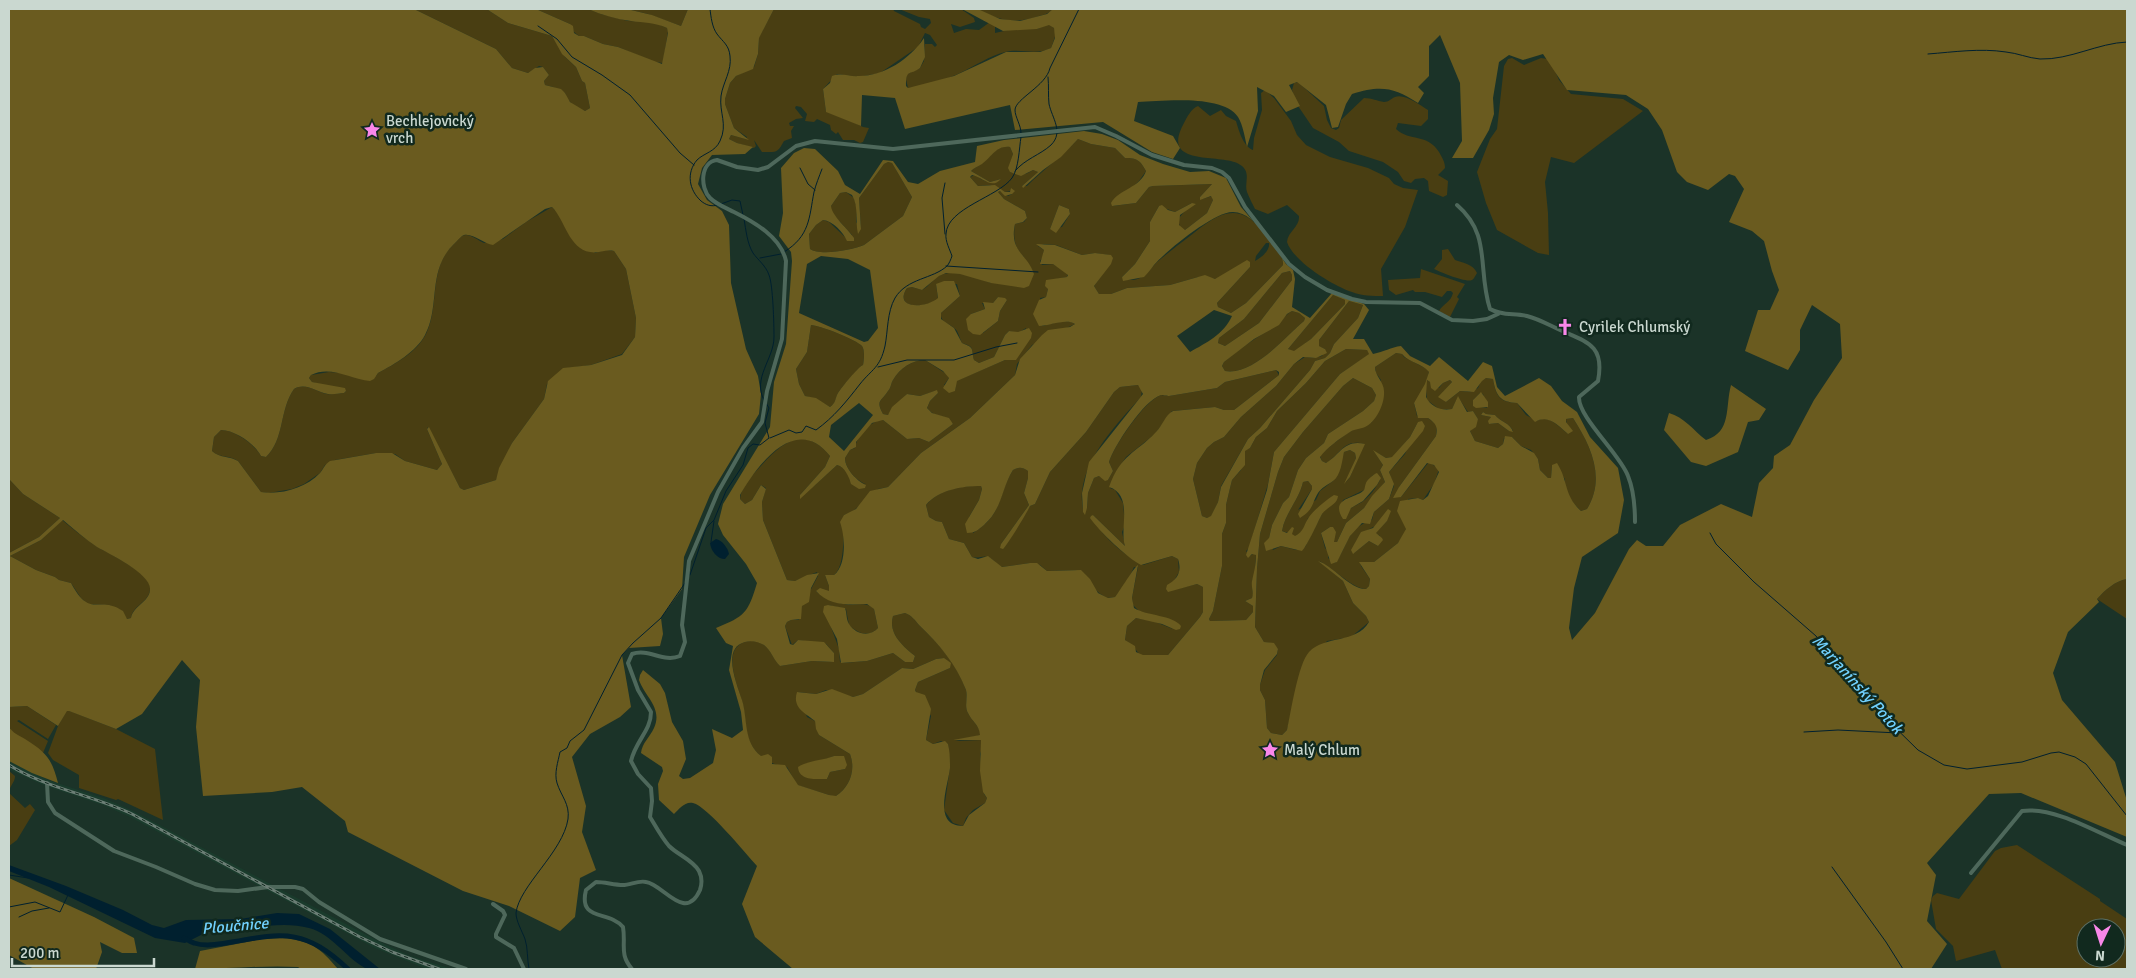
<svg xmlns="http://www.w3.org/2000/svg" width="2136" height="978" font-family="Signika,sans-serif">
	<style>
		.built { fill: #1a3b2c }
		.green { fill: #493e12; fill-rule: evenodd }
		.forest { fill: #6a5b1f; fill-rule: evenodd }
		.water { fill: #00202f }
		.lines { fill: none; stroke-linecap: round; stroke-linejoin: round }
		.stream { stroke: #00202f; stroke-width: 1 }
		.canal { stroke: #00202f; stroke-width: 5 }
		.minor { stroke: #4e685b; stroke-width: 4 }
		.rail-casing { stroke: #6b7e75; stroke-width: 3 }
		.rail { stroke: #11291e; stroke-width: 1; stroke-dasharray: 4; stroke-linecap: butt }
		.labels { text-anchor: middle; stroke-width: 5; stroke-linejoin: round; paint-order: stroke }
		.poi-label { font-size: 15px; fill: #cad8d0; stroke: #11291e; text-anchor: start }
		.water-label { font-size: 16px; font-style: italic; fill: #71d1fe; stroke: #11291e }
	</style>
	<rect width="100%" height="100%" fill="#1b3328"/>
	<!-- built -->
	<path class="built" d="M 9,761 L 48,780 L 106,799 L 133,811 L 378,941 L 410,956 L 452,969 L 427,969 L 375,948 L 130,817 L 103,805 L 46,786 L 14,772 L 9,769 Z"/>
	<!-- green -->
	<g class="green">
		<path d="M 414,9 L 488,10 L 508,23 L 552,36 L 565,57 L 576,67 L 582,81 L 585,83 L 590,108 L 585,111 C 576,107 568,103 565,93 L 553,87 L 545,85 L 544,81 L 549,75 L 543,67 L 539,66 L 528,73 L 512,68 L 496,49 Z"/>
		<path d="M 536,9 L 588,9 L 601,14 L 628,21 L 654,22 L 667,28 L 668,31 L 663,63 L 654,62 L 618,47 L 603,44 L 584,36 L 579,36 L 574,32 L 570,24 Z"/>
		<path d="M 616,9 L 688,9 L 681,26 L 648,14 L 627,9 Z"/>
		<path d="M 774,9 L 893,9 L 894,11 L 920,24 L 921,27 L 925,29 L 931,23 L 930,19 L 919,17 L 899,9 L 961,9 L 974,18 L 975,22 L 960,27 L 951,24 L 954,33 L 966,29 L 979,30 L 990,22 L 995,24 L 995,33 L 1013,29 L 1037,29 L 1049,24 L 1054,28 L 1056,34 L 1051,48 C 1035,56 1021,48 1005,52 C 989,56 975,66 960,73 C 948,79 922,87 908,88 L 906,79 L 907,74 L 920,68 L 924,61 L 925,44 L 932,44 L 935,47 L 937,45 L 930,35 L 925,33 L 918,47 L 880,73 L 858,77 L 837,74 L 823,89 L 826,112 L 833,112 L 863,127 L 869,128 L 863,142 L 860,143 L 854,140 L 843,140 L 838,132 L 836,134 L 831,130 L 830,125 L 817,119 L 814,122 L 805,121 L 807,114 L 801,107 L 796,106 L 795,108 L 803,118 L 796,119 L 789,123 L 790,126 L 794,126 L 791,131 L 792,138 L 784,141 C 777,154 776,152 762,152 L 754,140 L 756,146 L 754,148 L 737,143 L 729,139 L 731,135 L 746,139 L 747,137 L 734,128 L 725,104 L 725,99 L 730,83 L 736,76 L 754,67 L 758,54 L 759,37 Z"/>
		<path d="M 978,9 L 1053,9 C 1049,14 1042,15 1036,17 C 1014,24 997,20 978,9 Z"/>
		<path d="M 1512,58 L 1524,65 L 1541,58 L 1548,59 L 1551,62 L 1559,80 L 1571,94 L 1623,99 L 1643,111 L 1574,163 L 1551,157 L 1545,182 L 1548,213 L 1549,255 L 1538,253 L 1497,230 L 1486,203 L 1477,172 L 1490,139 L 1497,129 L 1504,66 L 1508,59 Z"/>
		<path d="M 1298,82 L 1324,106 L 1327,120 L 1331,128 L 1336,130 L 1339,128 L 1341,120 L 1364,98 C 1372,98 1377,101 1384,102 C 1389,102 1390,99 1395,97 C 1404,93 1420,105 1428,110 L 1428,119 L 1421,126 L 1398,123 L 1396,129 C 1410,142 1427,133 1439,152 C 1442,158 1445,161 1445,168 L 1438,175 L 1448,181 L 1447,195 L 1443,197 L 1429,191 L 1428,181 L 1424,178 L 1415,179 L 1411,183 L 1404,181 L 1398,172 L 1383,162 L 1349,151 L 1339,142 L 1313,128 L 1296,103 L 1292,90 L 1294,83 Z"/>
		<path d="M 1265,90 L 1274,98 L 1291,121 L 1297,135 L 1306,145 L 1330,157 L 1368,168 L 1389,178 L 1394,184 L 1403,188 L 1418,190 L 1405,227 L 1381,269 L 1383,296 C 1373,296 1361,296 1352,292 C 1333,286 1293,261 1287,242 C 1288,231 1300,227 1299,216 L 1287,205 L 1268,214 L 1255,209 C 1253,205 1249,197 1247,192 C 1244,183 1251,174 1242,166 C 1226,151 1158,170 1184,123 C 1187,117 1191,109 1198,106 L 1210,116 L 1221,110 L 1226,116 L 1236,121 C 1239,131 1243,146 1253,150 L 1254,138 L 1262,110 L 1261,93 Z"/>
		<path d="M 1078,139 L 1091,144 L 1115,148 L 1125,158 C 1137,158 1140,160 1146,171 L 1139,181 L 1113,206 L 1136,203 L 1149,187 L 1153,186 L 1212,184 L 1200,197 L 1202,199 L 1212,196 L 1213,200 L 1207,213 L 1185,230 L 1180,228 L 1178,219 L 1192,203 L 1175,212 L 1159,206 L 1150,222 L 1150,241 L 1135,264 L 1122,277 C 1139,286 1147,272 1157,262 C 1168,253 1179,244 1190,236 C 1217,214 1238,199 1264,233 C 1270,241 1284,255 1283,265 L 1246,303 L 1231,313 L 1218,307 L 1217,303 L 1250,267 L 1216,279 L 1198,277 L 1170,285 L 1127,288 L 1111,294 L 1099,294 L 1094,286 L 1102,275 L 1109,255 L 1095,253 L 1082,255 L 1056,245 L 1044,244 L 1038,246 L 1044,250 L 1043,257 L 1040,261 L 1042,265 L 1053,264 L 1068,273 L 1067,277 L 1046,281 L 1048,289 L 1046,297 L 1040,298 L 1042,326 C 1052,324 1067,318 1075,324 L 1032,345 L 1017,364 L 1015,375 L 970,418 L 921,453 L 888,487 L 878,489 L 852,512 L 844,515 C 843,529 846,566 834,575 L 825,575 L 829,586 L 829,591 L 816,591 C 822,598 841,604 850,605 C 859,605 867,602 874,609 L 878,628 C 869,638 857,633 849,625 L 846,609 L 828,605 L 831,627 L 839,649 L 840,662 L 843,663 L 867,661 L 893,653 L 905,662 L 913,662 L 915,656 C 903,646 888,634 893,616 L 905,613 C 911,615 915,620 919,625 C 939,644 957,664 966,690 C 968,698 964,706 968,713 C 973,723 978,723 981,735 L 955,741 L 981,740 L 982,748 L 980,754 L 984,794 L 987,798 L 985,803 L 973,810 L 966,818 L 963,826 L 953,823 L 944,810 L 950,767 L 948,744 L 941,741 L 933,744 L 926,740 L 931,716 L 915,690 L 918,682 L 950,668 L 944,658 L 936,659 L 913,669 L 902,668 L 863,694 L 853,697 L 826,690 L 816,694 L 798,692 L 807,717 L 815,721 L 819,735 L 850,754 C 856,770 850,787 836,796 L 832,796 L 797,785 L 787,767 C 773,765 760,759 752,746 C 744,734 746,715 742,701 C 738,686 721,649 745,642 C 751,640 758,641 764,645 C 771,650 774,660 780,666 L 812,661 L 832,662 L 834,653 L 826,644 L 798,640 L 792,645 L 785,626 L 787,622 L 791,620 L 799,620 L 802,606 L 818,576 L 817,572 L 795,581 L 787,580 L 763,520 L 762,502 L 766,488 L 761,485 L 752,500 L 745,504 L 740,499 C 741,487 752,475 760,467 C 781,443 804,424 830,456 L 825,467 L 800,495 L 815,485 L 837,465 C 843,466 850,475 850,481 L 866,484 C 856,481 845,468 845,458 L 850,450 L 855,448 C 856,437 872,419 883,420 L 907,439 L 919,438 L 929,442 L 953,424 C 943,412 936,419 927,408 L 930,401 L 938,393 L 935,391 L 920,396 L 907,394 L 888,415 L 883,414 C 875,400 882,401 888,391 C 891,388 891,383 893,380 C 900,368 912,360 925,360 L 948,375 L 949,378 L 944,385 L 955,391 L 956,381 L 1005,360 L 1014,360 C 1024,350 1024,342 1026,328 L 1018,333 L 1009,331 L 1005,335 L 994,357 L 979,363 L 974,360 C 971,348 975,347 962,343 C 960,339 959,335 957,331 C 951,323 940,324 941,313 L 960,296 L 957,284 L 936,284 L 938,299 C 925,309 893,309 907,288 L 912,287 L 922,290 C 930,286 933,278 941,275 C 955,269 977,278 991,283 L 1024,257 C 1014,249 1013,236 1015,224 L 1024,222 L 1027,218 L 1025,211 L 1004,199 L 998,192 L 1000,191 L 1008,196 L 1012,194 L 1011,191 L 1005,192 L 990,185 L 978,186 L 970,177 L 975,175 C 986,182 989,185 1001,179 L 990,182 L 971,171 C 974,168 977,167 981,164 C 991,158 996,144 1010,147 L 1013,154 L 1010,164 L 1010,172 C 1020,175 1024,176 1033,170 L 1038,172 L 1022,186 L 1027,186 C 1044,169 1062,156 1078,139 ZM 1059,205 L 1069,209 L 1070,214 L 1062,227 L 1050,229 ZM 1266,243 L 1269,243 C 1270,251 1262,257 1255,261 L 1256,256 ZM 998,297 L 1007,300 L 1000,311 L 998,321 L 983,333 L 971,314 L 985,309 L 982,303 L 993,303 ZM 834,756 L 845,769 L 830,772 L 827,779 L 805,777 L 822,761 Z"/>
		<path d="M 888,162 L 892,163 L 912,197 L 903,216 L 864,245 C 853,250 820,256 810,249 L 809,234 L 816,225 L 823,220 L 829,222 L 846,238 L 852,235 L 831,212 L 831,206 L 840,193 L 846,192 L 854,198 L 857,209 L 856,222 L 861,229 L 859,198 L 884,164 Z"/>
		<path d="M 552,207 L 595,253 L 605,250 L 614,251 L 626,269 L 636,318 L 635,337 L 622,354 L 591,365 L 568,368 L 547,384 L 544,399 L 512,443 L 496,480 L 464,490 L 460,488 L 428,427 L 427,429 L 442,464 L 437,470 L 405,461 L 395,454 L 376,453 L 335,460 L 325,465 L 320,473 L 304,484 L 292,489 L 269,493 L 261,492 L 238,461 C 230,455 219,458 212,451 L 214,437 L 221,430 C 235,430 254,444 261,456 L 266,457 C 285,439 279,410 294,389 C 305,382 315,391 327,394 C 332,395 339,393 344,393 L 346,391 L 312,382 L 309,378 L 311,375 L 329,372 L 376,376 L 378,373 C 395,364 417,352 426,334 C 440,306 428,267 454,244 C 458,240 461,235 466,235 C 472,235 479,241 484,243 L 503,239 L 526,222 Z"/>
		<path d="M 1448,249 L 1455,260 C 1463,263 1473,264 1477,273 C 1475,276 1474,279 1472,280 C 1466,283 1440,272 1434,269 L 1442,259 L 1442,250 Z"/>
		<path d="M 1421,269 L 1465,284 L 1457,297 L 1459,299 L 1450,317 L 1439,311 C 1443,304 1451,302 1453,293 L 1451,291 L 1447,291 L 1442,297 L 1425,292 L 1415,292 L 1413,290 L 1396,295 L 1389,290 L 1388,280 L 1420,278 Z"/>
		<path d="M 1290,271 L 1292,275 L 1292,280 L 1259,323 L 1225,346 L 1218,343 L 1219,338 L 1244,319 L 1282,273 Z"/>
		<path d="M 1333,295 L 1345,300 L 1345,304 L 1311,339 L 1294,352 L 1288,349 Z"/>
		<path d="M 1349,301 L 1363,305 L 1358,318 L 1334,344 L 1330,353 L 1325,358 L 1315,361 L 1310,370 L 1260,428 L 1248,439 L 1221,486 L 1218,502 L 1211,517 L 1207,518 L 1202,516 L 1193,479 L 1197,463 L 1207,448 L 1214,442 L 1224,437 L 1241,417 L 1276,386 L 1294,364 L 1305,357 L 1313,358 L 1322,356 L 1325,349 L 1318,346 L 1319,340 Z"/>
		<path d="M 1292,311 L 1299,313 L 1305,318 L 1304,321 C 1285,337 1253,376 1225,371 L 1222,366 L 1224,362 C 1240,348 1256,338 1274,327 C 1281,323 1284,315 1292,311 Z"/>
		<path d="M 811,325 C 819,325 857,340 862,346 C 865,350 864,360 863,365 C 859,367 842,387 838,393 C 835,399 836,403 830,407 L 816,399 L 805,396 L 799,384 L 796,369 L 807,352 Z"/>
		<path d="M 1346,349 L 1367,350 L 1370,354 L 1340,374 L 1274,452 L 1268,484 L 1249,548 L 1246,551 L 1250,556 L 1254,553 L 1256,555 L 1255,574 L 1252,581 L 1253,595 L 1252,598 L 1245,601 L 1253,606 L 1253,612 L 1246,620 L 1210,621 L 1209,619 L 1213,611 L 1222,566 L 1222,534 L 1226,523 L 1226,505 L 1230,488 L 1232,480 L 1241,470 L 1245,450 L 1250,448 L 1256,437 L 1267,428 L 1277,411 L 1306,383 L 1325,361 Z"/>
		<path d="M 1396,353 L 1402,354 L 1404,357 L 1427,369 L 1429,372 L 1427,380 L 1439,388 L 1443,383 L 1450,380 L 1452,382 L 1443,392 L 1446,402 L 1460,391 L 1470,392 L 1478,388 L 1481,381 L 1486,378 L 1493,379 C 1496,396 1499,402 1517,403 L 1526,415 L 1537,421 C 1549,414 1559,427 1568,434 L 1566,419 L 1573,418 C 1591,446 1606,478 1587,509 L 1581,511 C 1572,502 1564,493 1565,479 L 1552,465 L 1551,478 L 1548,478 L 1540,470 L 1538,459 L 1531,450 L 1521,446 L 1512,437 L 1504,438 L 1503,444 L 1498,448 L 1475,441 L 1470,431 L 1478,419 L 1473,411 L 1468,412 L 1458,397 L 1452,409 L 1439,409 L 1427,400 L 1426,390 L 1414,403 L 1417,416 L 1420,418 L 1428,418 L 1437,425 L 1436,436 L 1399,487 L 1401,497 L 1429,462 L 1439,469 L 1434,484 L 1423,500 L 1418,498 L 1408,499 L 1406,529 L 1404,536 L 1398,543 L 1374,562 L 1370,564 L 1360,562 L 1361,566 L 1370,579 L 1369,586 L 1366,589 C 1353,589 1332,567 1319,561 L 1343,581 L 1353,603 L 1366,616 L 1369,622 L 1351,637 L 1327,641 L 1300,675 L 1287,730 L 1282,735 L 1271,733 L 1267,728 L 1265,700 L 1260,690 L 1260,685 L 1265,670 L 1277,655 L 1278,649 L 1270,643 L 1264,642 L 1255,627 L 1257,569 L 1260,534 L 1278,472 L 1284,457 L 1303,432 L 1343,386 L 1353,378 L 1372,388 L 1376,395 L 1374,401 L 1363,411 L 1328,434 L 1324,443 L 1306,458 L 1298,470 L 1289,497 L 1283,503 L 1272,525 L 1269,538 L 1273,550 L 1281,546 L 1296,550 L 1305,547 L 1323,512 L 1308,518 C 1306,526 1302,534 1293,537 L 1292,534 L 1282,531 C 1285,513 1299,500 1303,482 L 1308,481 L 1312,486 L 1312,489 L 1298,510 L 1316,500 L 1320,491 L 1333,481 L 1344,452 L 1350,450 L 1355,453 L 1356,458 L 1346,482 L 1350,477 L 1364,444 C 1344,438 1340,455 1326,463 L 1322,461 L 1320,456 C 1326,449 1345,434 1353,430 C 1360,427 1365,426 1372,422 L 1381,380 L 1376,373 L 1375,367 ZM 1480,393 L 1483,394 L 1487,408 L 1473,406 L 1473,400 ZM 1483,412 L 1486,414 L 1495,415 C 1499,421 1510,423 1513,431 L 1509,431 L 1498,423 L 1489,424 L 1491,417 L 1481,415 ZM 1418,422 L 1405,454 L 1389,472 L 1394,486 L 1389,499 L 1374,512 L 1372,520 C 1345,529 1350,544 1335,563 L 1328,558 L 1329,552 L 1325,548 L 1321,533 L 1330,527 L 1334,542 L 1337,542 L 1346,523 L 1364,508 L 1385,482 L 1380,470 L 1383,465 L 1374,451 L 1386,458 L 1393,457 L 1410,437 ZM 1373,475 L 1380,480 C 1376,488 1369,497 1362,502 C 1354,507 1350,506 1347,515 L 1341,506 L 1343,500 L 1364,490 ZM 1387,521 L 1375,533 L 1380,536 L 1378,546 L 1369,541 L 1354,553 C 1354,533 1371,528 1387,521 Z"/>
		<path d="M 1276,370 L 1279,375 L 1234,410 L 1224,410 L 1215,407 L 1172,411 L 1155,434 L 1126,457 L 1118,469 L 1110,488 L 1115,490 L 1123,503 L 1125,525 L 1122,532 L 1125,546 L 1093,515 C 1096,533 1127,557 1143,565 L 1172,556 L 1178,559 L 1179,572 L 1168,591 L 1197,584 L 1203,587 L 1203,612 L 1200,617 L 1168,655 L 1140,655 L 1132,645 L 1125,640 L 1127,626 L 1136,618 L 1153,621 L 1173,629 L 1155,616 L 1139,611 L 1133,605 L 1132,598 L 1138,567 L 1134,567 L 1127,582 L 1115,597 L 1107,598 L 1099,593 L 1076,570 L 1047,571 L 1040,565 L 1030,563 L 1002,567 C 996,565 994,559 988,557 C 983,555 979,559 972,557 L 964,543 L 949,539 L 942,522 L 936,521 L 929,517 L 926,505 C 938,490 962,485 981,486 L 982,489 L 979,500 L 969,517 L 973,533 C 1004,514 997,495 1013,470 C 1019,467 1022,467 1028,471 L 1028,478 L 1024,493 L 1029,505 L 1001,544 L 1007,543 L 1030,506 L 1035,504 L 1050,472 L 1086,432 L 1114,392 L 1120,387 L 1138,385 L 1142,390 L 1141,397 C 1117,424 1086,455 1082,492 C 1081,499 1083,506 1083,512 L 1087,508 L 1088,493 L 1094,478 L 1099,476 L 1108,480 L 1113,471 L 1109,462 C 1114,446 1145,400 1161,395 C 1162,395 1168,396 1169,396 L 1217,388 L 1225,382 Z"/>
		<path d="M 9,479 L 23,494 L 60,518 L 39,537 L 9,553 Z"/>
		<path d="M 62,520 C 73,529 84,538 96,546 C 108,554 153,573 150,590 C 148,603 133,605 131,618 L 127,619 L 115,608 L 109,605 L 88,604 L 81,598 L 71,583 L 59,580 L 55,577 L 36,570 L 10,556 L 41,540 Z"/>
		<path d="M 2127,579 L 2127,619 L 2097,599 C 2105,590 2115,581 2127,579 Z"/>
		<path d="M 27,706 L 56,725 L 48,739 L 19,720 L 17,721 L 48,741 L 43,753 C 35,745 13,737 10,728 C 7,722 9,713 9,707 Z"/>
		<path d="M 67,710 L 116,729 L 155,749 L 163,820 L 118,799 L 116,800 L 79,788 L 79,775 L 53,760 L 48,753 L 58,726 Z"/>
		<path d="M 9,771 L 15,776 C 15,783 9,786 9,793 L 25,808 L 30,804 L 35,810 L 17,840 L 9,846 Z"/>
		<path d="M 2017,845 L 2100,899 L 2100,901 L 2127,919 L 2127,969 L 2002,969 L 1995,950 L 1956,961 L 1953,946 L 1936,929 L 1931,900 L 1933,896 L 1937,893 L 1959,899 L 1995,851 L 2001,848 ZM 2086,928 L 2116,928 L 2116,958 L 2086,958 Z"/>
	</g>
	<!-- forest -->
	<g class="forest">
		<path d="M 9,9 L 414,9 L 496,49 L 512,68 L 528,73 L 535,68 L 543,67 L 549,75 L 544,81 L 545,85 L 561,89 L 565,93 L 570,102 L 585,111 L 590,108 L 585,83 L 582,81 L 576,67 L 562,54 L 552,36 L 508,23 L 488,10 L 473,9 L 536,9 L 570,24 L 573,26 L 574,33 L 579,36 L 584,36 L 603,44 L 618,47 L 662,64 L 668,33 L 667,28 C 654,22 644,23 631,21 C 616,19 602,15 588,9 L 627,9 L 652,15 L 681,26 L 688,9 L 774,9 L 759,38 L 758,54 L 753,69 L 736,76 L 730,83 L 725,99 L 725,104 L 734,128 L 749,140 L 731,135 L 729,139 L 737,143 L 753,147 L 745,154 L 712,155 L 702,168 L 698,184 L 707,200 L 722,211 L 729,225 L 731,283 L 746,349 L 758,376 L 761,394 L 759,414 L 710,495 L 684,557 L 682,589 L 661,618 L 663,634 L 660,646 L 629,648 L 622,655 L 631,707 L 620,717 L 590,734 L 572,757 L 586,806 L 582,832 L 596,870 L 580,878 L 575,917 L 560,931 L 509,906 L 463,891 L 348,832 L 345,821 L 302,787 L 272,792 L 203,796 L 196,727 L 200,680 L 182,660 L 142,714 L 116,729 L 69,711 L 67,711 L 58,726 L 27,706 L 9,707 L 9,553 L 39,537 L 60,518 L 23,494 L 9,479 ZM 552,207 C 565,220 569,249 590,252 C 598,254 605,249 614,251 L 626,269 L 636,318 L 635,337 L 622,355 L 591,365 L 563,368 L 548,381 L 544,399 L 512,443 L 499,468 L 496,480 L 464,490 L 460,488 L 429,427 L 427,429 L 442,464 L 437,470 L 405,461 L 392,453 L 376,453 L 330,461 C 325,464 324,468 320,473 C 306,488 281,495 261,492 L 238,461 C 230,456 219,458 212,451 L 214,437 L 221,430 C 235,430 255,444 261,456 L 266,457 C 285,439 279,410 294,389 C 306,382 316,392 328,394 C 334,395 339,393 344,393 L 346,391 L 345,388 L 312,382 L 309,378 L 311,375 C 330,365 351,379 370,381 L 374,379 L 378,373 C 395,364 416,352 425,335 C 441,305 426,269 456,242 C 458,240 461,236 464,235 C 473,233 484,244 493,245 L 545,209 ZM 63,520 C 74,529 85,539 97,547 C 109,554 152,574 150,590 C 149,602 133,606 131,618 L 127,619 L 123,611 C 98,594 91,620 71,583 L 59,580 L 55,577 L 36,570 L 10,556 L 41,540 Z"/>
		<path d="M 962,9 L 978,9 L 1000,19 L 1020,21 L 1047,14 L 1053,9 L 2127,9 L 2127,579 C 2115,581 2105,590 2097,599 L 2099,602 L 2068,632 L 2053,673 L 2062,700 L 2115,762 L 2127,801 L 2127,837 L 2021,793 L 1989,794 L 1927,863 L 1936,875 L 1927,921 L 1947,944 L 1931,969 L 793,969 L 755,937 L 742,904 L 757,866 C 746,854 707,806 693,803 C 685,801 679,809 674,814 L 659,800 L 658,784 L 663,771 L 662,767 L 641,753 C 642,743 650,737 654,728 C 663,708 645,697 639,680 L 640,675 L 643,670 L 660,684 L 665,693 L 672,722 L 683,741 L 686,759 L 679,776 L 683,779 L 690,778 L 713,763 L 716,750 L 712,729 L 732,738 L 743,730 L 741,712 L 729,670 L 733,646 L 726,643 L 716,628 C 745,616 748,613 757,583 L 746,564 L 723,535 L 718,524 L 723,504 L 770,427 L 774,382 L 786,344 L 792,261 L 791,252 L 779,236 L 783,213 L 781,168 L 794,153 L 804,148 L 815,149 L 838,171 L 845,185 L 860,194 L 883,160 L 893,161 L 908,182 L 918,184 L 940,171 L 975,162 L 977,146 L 1004,140 L 1084,131 L 1102,134 L 1118,140 L 1140,155 L 1163,164 L 1190,172 L 1209,171 L 1226,178 L 1241,207 L 1272,243 L 1286,264 L 1293,270 L 1295,279 L 1292,307 L 1310,318 L 1332,293 L 1364,304 L 1369,310 L 1353,339 L 1364,339 L 1373,354 C 1384,352 1391,347 1401,346 L 1410,356 L 1430,366 L 1439,357 L 1468,381 L 1483,362 L 1492,366 L 1497,387 L 1505,396 L 1539,378 L 1551,386 L 1562,401 L 1577,412 L 1590,437 L 1618,468 L 1624,500 L 1618,533 L 1582,557 L 1574,588 L 1569,628 L 1572,640 L 1595,613 L 1629,549 L 1637,540 L 1646,546 L 1663,546 L 1680,525 L 1721,504 L 1752,517 L 1759,483 L 1773,468 L 1774,456 L 1790,445 L 1814,400 L 1842,358 L 1840,324 L 1812,305 L 1800,330 L 1800,350 L 1788,370 L 1745,351 L 1758,310 L 1770,310 L 1779,290 L 1772,271 L 1764,241 L 1752,231 L 1729,222 L 1744,189 L 1735,176 L 1729,174 L 1708,190 L 1687,182 L 1677,172 L 1662,130 L 1648,109 L 1626,95 L 1567,90 L 1543,54 L 1523,60 L 1509,55 L 1499,62 L 1493,98 L 1494,114 L 1489,130 L 1473,158 L 1452,158 L 1462,141 L 1460,83 L 1440,35 L 1429,46 L 1429,76 L 1418,87 L 1424,93 L 1418,103 C 1394,87 1380,85 1352,94 L 1346,104 L 1338,127 L 1332,128 L 1326,105 L 1297,82 L 1289,85 L 1300,106 L 1286,112 L 1274,96 L 1257,87 L 1258,111 L 1247,147 C 1245,138 1243,125 1238,117 C 1223,94 1162,101 1138,102 L 1134,121 L 1173,136 L 1180,148 L 1173,159 L 1152,152 L 1103,122 L 1015,130 L 1010,105 L 905,129 L 895,98 L 862,95 L 861,126 L 826,112 L 823,89 L 830,83 L 832,76 C 842,72 849,77 859,76 C 884,76 910,59 924,38 L 925,57 L 920,68 C 910,76 906,68 906,86 L 908,88 L 954,76 L 1006,52 L 1040,52 L 1051,48 L 1055,38 L 1054,28 L 1049,25 L 1037,29 L 1003,31 ZM 1078,139 L 1091,144 L 1115,148 L 1125,158 C 1137,158 1140,160 1146,171 C 1140,188 1119,189 1111,203 L 1112,206 L 1136,203 L 1149,187 L 1153,186 L 1212,184 L 1200,197 L 1200,200 L 1211,196 L 1213,200 L 1207,213 L 1185,230 L 1179,225 L 1180,215 L 1196,204 L 1192,203 L 1175,212 L 1168,210 L 1162,205 L 1159,206 L 1150,222 L 1150,241 L 1135,264 L 1122,277 L 1123,281 L 1144,277 C 1148,273 1151,269 1154,265 C 1166,251 1215,211 1233,212 C 1246,212 1256,223 1264,233 C 1270,241 1284,255 1283,265 L 1246,303 L 1231,313 L 1218,307 L 1217,303 L 1250,267 L 1250,262 L 1247,260 L 1215,279 L 1205,275 L 1170,285 L 1127,288 L 1111,294 L 1099,294 L 1094,286 L 1111,264 L 1113,258 L 1111,255 L 1095,253 L 1082,255 L 1055,245 L 1036,244 L 1044,250 L 1040,264 L 1053,264 L 1068,275 L 1067,277 L 1046,280 L 1045,286 L 1048,289 L 1046,297 L 1039,300 L 1033,314 L 1039,326 C 1050,326 1066,318 1075,324 L 1070,327 L 1048,330 L 1042,335 L 1020,359 L 1015,375 L 970,418 L 921,453 L 888,487 L 870,491 L 856,509 L 844,515 L 840,522 C 845,536 847,565 834,575 L 825,575 L 829,586 L 829,591 L 820,588 L 816,591 C 829,606 849,605 867,604 L 874,609 L 878,628 C 870,637 856,635 849,624 C 846,619 847,613 845,608 L 828,605 L 824,606 L 823,612 L 837,639 L 841,663 L 867,661 L 893,653 L 905,662 L 913,662 L 915,656 C 903,646 888,634 893,616 L 905,613 C 911,615 915,620 919,625 C 939,644 956,664 966,690 C 968,698 964,706 968,713 C 972,722 979,724 980,735 L 953,740 L 981,740 L 980,771 L 983,792 L 987,798 L 985,803 L 969,815 L 963,826 C 932,826 948,786 950,768 C 950,761 950,752 948,744 L 945,741 L 933,744 L 926,740 L 931,709 L 925,695 L 916,692 L 915,690 L 918,682 L 950,668 L 951,663 L 944,658 L 936,659 L 913,669 L 902,668 L 863,694 L 853,697 L 832,689 L 816,694 L 797,692 C 792,708 805,713 815,721 L 816,729 L 819,735 L 850,754 C 856,770 850,787 836,796 L 829,795 L 798,785 L 785,765 L 772,764 L 772,757 L 768,754 L 761,756 C 743,742 748,719 742,700 C 737,684 721,648 745,642 C 752,640 758,642 764,645 C 771,650 774,661 780,666 L 812,661 L 834,662 L 834,653 L 824,642 L 798,640 L 793,645 L 790,644 L 785,626 L 787,622 L 791,620 L 801,619 L 802,606 L 809,602 L 811,588 L 819,573 L 807,575 L 795,581 L 787,580 L 763,520 L 762,502 L 766,489 L 761,485 L 752,500 L 745,504 L 740,499 L 740,495 C 758,464 796,413 830,456 L 825,467 L 800,495 L 800,499 L 837,465 C 845,467 849,477 851,484 L 859,489 L 865,488 L 866,485 C 857,481 845,469 845,458 L 850,450 L 856,447 L 856,442 L 872,423 L 883,420 L 907,439 L 919,438 L 929,442 L 953,424 L 949,418 L 932,413 L 927,408 L 930,401 L 938,393 L 937,390 L 920,396 L 907,394 L 892,407 L 888,415 L 883,414 C 875,400 882,401 888,391 C 891,388 891,383 893,380 C 900,368 912,360 925,360 L 943,371 L 949,378 L 943,388 L 949,393 L 955,391 L 957,381 L 1005,360 L 1016,360 L 1031,338 L 1032,333 L 1029,328 L 1018,332 L 1009,331 L 1005,335 L 994,357 L 979,363 L 974,360 C 971,348 975,348 962,343 L 954,328 L 941,319 L 941,313 L 960,296 L 954,281 L 944,281 L 936,284 L 938,298 C 925,309 893,309 907,288 L 912,287 L 922,290 L 939,276 L 946,273 L 960,274 L 991,283 L 1024,288 L 1029,286 L 1034,274 C 1027,253 1009,252 1015,224 L 1023,222 L 1027,218 L 1025,211 L 1004,199 L 998,192 L 1000,191 L 1005,196 L 1012,194 L 1015,191 L 1011,188 L 1010,192 L 1005,192 L 995,185 L 978,186 L 970,177 L 972,175 C 983,177 991,190 1001,179 L 990,182 L 971,171 C 974,168 977,167 982,164 C 991,158 996,145 1010,147 L 1013,154 L 1008,168 L 1010,172 L 1021,176 L 1033,170 L 1038,172 L 1022,186 L 1023,188 L 1043,170 L 1061,157 ZM 888,162 L 892,163 L 912,197 L 903,216 L 864,245 C 853,250 820,256 810,249 L 809,234 L 816,225 L 823,220 C 833,221 843,232 847,241 L 854,241 L 854,238 C 848,229 832,216 831,206 L 840,193 L 846,192 L 852,195 C 859,207 855,221 858,234 L 861,229 L 859,198 L 884,164 ZM 821,256 L 848,259 L 870,270 L 878,328 L 868,341 L 864,342 L 799,313 L 807,264 ZM 1290,271 L 1292,275 L 1292,280 L 1259,323 L 1225,346 L 1218,343 L 1219,338 L 1244,319 L 1282,273 ZM 1333,295 L 1345,300 L 1345,304 L 1311,339 L 1294,351 L 1288,349 ZM 1349,301 L 1363,305 L 1358,318 L 1334,344 L 1330,353 L 1325,358 L 1315,361 L 1310,370 L 1260,428 L 1248,439 L 1221,487 L 1218,502 L 1211,516 L 1207,518 L 1202,516 L 1193,479 L 1197,463 L 1207,448 L 1214,442 L 1224,437 L 1241,417 L 1276,386 L 1294,364 L 1303,357 L 1316,358 L 1327,353 L 1325,349 L 1319,346 L 1319,340 ZM 1214,310 L 1232,316 C 1224,334 1206,343 1190,352 L 1177,336 ZM 1292,311 L 1299,313 L 1305,318 L 1304,321 C 1285,337 1253,376 1225,371 L 1222,366 L 1224,362 L 1254,339 L 1279,325 L 1287,314 ZM 811,325 C 819,325 857,340 862,346 C 865,350 864,360 863,365 C 858,367 842,387 838,393 C 835,398 836,403 830,407 L 816,398 L 805,396 L 799,384 L 796,369 L 807,352 ZM 1346,349 L 1367,350 L 1369,354 L 1340,374 L 1274,452 L 1267,490 L 1246,555 L 1248,558 L 1252,554 L 1256,555 C 1256,565 1254,572 1252,581 C 1251,588 1254,592 1252,598 L 1245,601 L 1253,606 L 1253,612 L 1246,620 L 1210,621 L 1209,619 L 1213,611 L 1222,566 L 1222,534 L 1226,523 L 1226,505 L 1230,488 L 1232,480 L 1245,465 L 1245,451 L 1250,448 L 1256,437 L 1267,428 L 1277,411 L 1306,383 L 1325,361 ZM 1396,353 L 1402,354 C 1409,363 1422,363 1429,372 L 1425,384 L 1414,403 L 1418,418 L 1428,418 C 1436,424 1438,426 1436,436 L 1399,487 L 1393,498 L 1401,497 L 1427,463 L 1434,465 L 1439,472 L 1428,496 L 1423,500 L 1418,498 L 1400,501 L 1397,511 L 1406,529 L 1398,543 L 1374,562 L 1359,562 L 1370,579 L 1369,586 L 1366,589 C 1351,590 1332,565 1318,561 L 1343,581 L 1353,603 L 1366,616 L 1369,622 C 1356,644 1325,635 1309,652 C 1298,664 1291,712 1287,730 L 1282,735 L 1271,733 L 1267,728 L 1265,700 L 1260,690 L 1260,685 L 1264,670 L 1277,654 L 1278,649 L 1274,643 L 1264,642 L 1255,627 L 1257,569 L 1260,534 L 1278,472 L 1284,457 L 1303,432 L 1343,386 L 1353,378 L 1372,388 L 1376,395 L 1374,401 L 1363,411 L 1328,434 L 1324,443 L 1306,458 L 1298,470 L 1289,497 L 1283,503 L 1272,525 L 1269,538 L 1264,543 L 1266,551 L 1281,546 L 1302,551 C 1307,546 1317,524 1321,516 C 1325,507 1337,506 1338,496 L 1334,495 C 1326,500 1315,509 1309,517 C 1304,524 1304,532 1295,536 L 1292,534 L 1294,528 L 1292,527 L 1287,533 L 1282,531 C 1285,513 1299,500 1303,482 L 1308,481 L 1312,486 L 1312,489 L 1298,514 L 1300,518 C 1314,509 1311,505 1318,493 C 1321,488 1329,484 1333,481 C 1341,475 1342,461 1344,452 L 1350,450 L 1355,453 L 1356,458 L 1344,484 L 1350,477 L 1365,444 C 1344,439 1340,455 1326,463 L 1322,461 L 1320,457 C 1328,447 1339,439 1350,432 C 1354,429 1360,429 1365,427 C 1376,422 1385,404 1384,391 C 1384,382 1375,376 1375,367 ZM 1276,370 L 1279,372 L 1279,375 L 1234,410 L 1224,410 L 1215,407 L 1173,411 C 1165,415 1163,425 1156,432 C 1135,454 1121,454 1109,487 C 1134,495 1119,529 1125,546 L 1093,515 L 1091,516 L 1090,518 C 1100,532 1126,557 1141,565 L 1172,556 L 1178,559 C 1182,571 1178,579 1167,585 L 1166,589 L 1168,592 L 1197,584 L 1203,587 L 1203,612 L 1200,617 L 1168,655 L 1143,655 L 1136,652 L 1135,646 L 1125,640 L 1127,626 L 1136,618 L 1162,624 L 1176,630 L 1180,629 L 1181,626 C 1173,615 1147,616 1134,608 L 1132,598 L 1138,565 C 1134,567 1120,591 1115,597 L 1108,598 L 1098,593 L 1090,579 L 1081,570 L 1047,571 L 1037,563 L 1030,563 L 1002,567 L 988,556 L 978,559 L 972,557 L 964,543 L 949,539 L 942,522 L 936,521 L 929,517 L 926,505 C 938,490 962,486 981,486 L 982,489 L 979,500 L 965,524 L 967,533 C 975,533 978,530 984,525 C 1003,508 1001,489 1013,470 C 1019,467 1022,467 1028,471 L 1028,478 L 1024,493 L 1029,505 L 1001,544 L 1000,548 L 1003,549 C 1006,547 1027,513 1030,506 L 1035,504 L 1050,472 L 1086,432 L 1114,392 L 1120,387 L 1138,385 L 1143,394 L 1089,462 L 1082,493 L 1083,512 L 1085,515 L 1087,508 L 1088,493 L 1094,478 L 1099,476 L 1105,481 L 1108,480 L 1113,471 L 1109,462 C 1114,446 1144,400 1161,395 C 1162,395 1168,396 1169,396 L 1217,388 L 1225,382 ZM 1486,378 L 1493,379 C 1496,396 1500,402 1517,403 L 1535,422 C 1549,414 1558,426 1568,434 L 1573,431 L 1566,422 L 1566,419 L 1573,418 C 1591,446 1606,478 1587,509 L 1581,511 C 1563,494 1569,482 1557,463 L 1552,465 L 1551,478 L 1548,478 L 1540,470 L 1538,459 L 1534,453 L 1521,446 L 1512,437 L 1505,436 L 1503,444 L 1498,448 L 1475,441 L 1470,431 L 1476,427 L 1478,419 L 1473,411 L 1467,412 L 1458,396 L 1452,409 C 1441,411 1431,407 1426,397 L 1427,380 L 1430,382 L 1431,388 L 1435,391 L 1443,383 L 1450,380 L 1452,382 L 1438,397 L 1446,402 L 1460,391 L 1474,392 L 1482,381 ZM 859,403 L 873,415 L 844,451 L 829,437 L 831,425 Z"/>
		<path d="M 1059,205 L 1069,209 L 1070,214 L 1056,233 L 1050,229 Z"/>
		<path d="M 998,297 L 1005,298 L 1007,300 L 1000,311 L 998,321 L 980,335 L 973,334 L 968,330 L 966,319 L 971,314 L 985,309 L 983,302 L 993,303 Z"/>
		<path d="M 1731,385 L 1766,409 L 1759,420 L 1748,422 L 1738,452 L 1706,466 L 1691,462 L 1664,430 L 1669,413 C 1684,417 1693,430 1706,440 C 1732,432 1725,407 1731,385 Z"/>
		<path d="M 1481,392 L 1488,402 L 1488,407 L 1476,408 L 1473,406 L 1473,400 Z"/>
		<path d="M 1483,412 L 1486,414 L 1495,415 C 1499,421 1511,423 1513,432 L 1509,431 L 1498,423 L 1489,424 L 1488,421 L 1491,417 L 1481,415 Z"/>
		<path d="M 1422,421 L 1425,426 L 1423,431 L 1389,472 L 1394,484 L 1389,499 L 1374,512 L 1370,524 L 1362,523 L 1350,536 L 1337,562 L 1331,564 L 1321,533 L 1330,527 L 1333,527 L 1336,532 L 1334,542 L 1337,542 L 1346,523 L 1364,508 L 1372,496 L 1385,482 L 1380,470 L 1383,465 L 1373,450 L 1386,458 L 1392,457 L 1410,437 L 1418,422 Z"/>
		<path d="M 1377,473 L 1381,478 L 1377,485 L 1363,501 L 1351,508 L 1346,519 L 1343,519 C 1329,497 1356,499 1364,490 C 1365,488 1365,485 1366,483 C 1367,480 1374,474 1377,473 Z"/>
		<path d="M 1388,509 L 1391,511 L 1387,521 L 1376,533 L 1382,538 L 1383,540 L 1378,546 L 1369,541 L 1353,554 L 1351,550 L 1361,532 L 1373,528 Z"/>
		<path d="M 9,727 C 13,733 18,735 25,739 C 46,752 52,759 58,783 L 32,773 L 9,761 Z"/>
		<path d="M 834,756 L 844,756 L 847,765 L 845,769 L 830,772 L 827,779 C 816,779 799,781 798,767 C 809,760 822,761 834,756 Z"/>
		<path d="M 9,878 L 94,917 L 134,938 L 137,953 L 122,953 L 100,942 L 102,952 L 96,969 L 34,969 L 9,955 Z"/>
		<path d="M 283,938 C 312,941 320,948 338,969 L 301,969 L 298,967 C 263,965 230,969 195,969 L 200,951 L 262,939 Z"/>
	</g>
	<!-- water -->
	<g class="water">
		<path d="M 716,539 C 722,540 728,548 729,554 L 725,559 C 717,559 711,551 710,543 Z"/>
		<path d="M 9,865 L 66,886 L 123,910 L 152,925 L 164,928 L 186,920 L 240,919 L 277,913 L 299,914 L 330,929 L 380,969 C 375,969 369,970 365,968 C 345,957 332,934 309,928 C 277,919 234,933 203,932 L 201,935 L 185,943 L 155,938 L 49,887 L 9,871 Z"/>
	</g>
	<g class="lines">
		<!-- stream -->
		<g class="stream">
			<path d="M 710,9 C 711,17 712,27 717,34 C 723,42 729,45 730,56 C 732,71 723,82 721,96 C 719,113 728,124 720,141 C 715,152 704,153 697,160 C 686,173 689,190 701,201 C 706,205 711,207 718,205"/>
			<path d="M 538,26 L 557,39 L 572,57 L 602,75 L 630,95 L 680,153 L 694,165"/>
			<path d="M 1928,54 C 1954,52 1980,48 2006,52 C 2017,53 2028,58 2040,59 C 2070,60 2098,43 2127,42"/>
			<path d="M 1021,133 C 1021,125 1015,117 1015,110 C 1015,99 1046,86 1050,68 L 1079,9"/>
			<path d="M 800,168 L 808,184 L 815,190"/>
			<path d="M 1015,171 C 1025,159 1040,155 1051,145 C 1064,132 1052,118 1049,104 C 1048,95 1049,86 1048,77"/>
			<path d="M 945,183 L 942,198 L 945,234"/>
			<path d="M 721,204 L 732,200 L 740,201 L 743,215"/>
			<path d="M 744,219 C 746,230 747,243 753,253 C 758,260 766,266 769,275 C 773,285 774,324 774,337 C 774,359 752,378 764,400"/>
			<path d="M 784,252 C 810,236 809,218 814,192 C 816,184 819,177 822,169"/>
			<path d="M 760,258 L 781,254"/>
			<path d="M 946,266 L 1038,272"/>
			<path d="M 878,367 L 907,360 L 954,360 L 996,347 L 1017,343"/>
			<path d="M 770,438 L 789,430 L 796,433 L 802,432 L 806,426 L 816,430 C 834,417 846,402 860,384 C 872,369 880,368 885,346 C 888,331 887,312 895,298 C 907,278 933,279 947,266 C 949,264 951,259 952,256 C 950,250 945,241 946,234 C 947,208 998,197 1012,178 C 1019,168 1019,149 1021,137"/>
			<path d="M 1710,533 L 1716,544 L 1754,582 L 1816,636 L 1871,704 L 1918,750 L 1944,765 L 1967,769 L 2022,762 L 2051,753 L 2059,752 L 2075,757 L 2086,764 L 2127,816"/>
			<path d="M 711,542 L 714,521"/>
			<path d="M 690,575 L 706,528 L 714,520 L 726,491 L 743,465 L 748,448 L 753,444 L 760,445 L 769,438 L 765,423 L 769,408 L 766,403"/>
			<path d="M 1804,732 L 1838,730 L 1898,733"/>
			<path d="M 1832,867 L 1886,942 L 1903,969"/>
			<path d="M 9,875 L 28,878"/>
			<path d="M 9,907 L 35,902 L 60,912 L 68,895"/>
			<path d="M 19,917 L 32,911 L 49,908"/>
			<path d="M 529,969 C 527,959 528,948 525,939 C 522,931 516,921 516,913 C 519,886 563,852 568,819 C 570,804 561,796 557,783 C 554,773 558,762 560,752 L 567,748 L 570,741 L 584,730 L 622,655 L 633,643 L 661,618 L 685,583"/>
		</g>
		<!-- canal -->
		<path class="canal" d="M 184,938 C 187,939 190,942 194,943 C 206,947 220,944 232,942 C 286,932 306,930 348,969"/>
		<!-- minor -->
		<g class="minor">
			<path d="M 1457,205 C 1492,235 1477,269 1490,309 C 1502,316 1514,313 1527,316 C 1539,319 1549,325 1560,330 C 1587,342 1605,345 1598,381 L 1579,397 C 1578,417 1620,454 1628,476 C 1634,491 1635,506 1635,522"/>
			<path d="M 47,783 L 48,802 L 55,813 L 114,851 L 156,867 L 195,884 L 215,890 L 238,891 L 268,887 L 295,887 L 303,889 L 319,902 L 380,939 L 466,969"/>
			<path d="M 1971,873 L 2022,811 C 2054,806 2098,833 2127,845"/>
			<path d="M 493,904 L 503,911 L 505,915 L 496,934 L 496,937 L 514,948 L 524,969"/>
			<path d="M 632,969 C 619,954 626,945 623,927 C 609,910 578,922 586,890 L 596,882 C 605,882 614,885 623,885 C 630,885 639,880 646,882 C 663,884 685,923 700,890 C 702,884 702,877 699,871 C 693,860 678,855 669,846 C 662,838 656,827 650,817 L 652,801 L 651,788 L 638,774 L 631,761 C 636,740 651,731 651,712 L 638,690 L 628,663 L 632,654 C 649,648 663,663 680,656 L 685,642 L 682,625 L 689,561 L 718,492 L 743,448 L 762,422 L 767,391 L 782,339 L 786,261 C 781,237 754,222 734,212 C 726,208 716,204 710,198 C 700,188 700,162 717,160 L 737,167 L 758,170 L 768,167 L 796,146 L 815,141 L 893,149 L 1095,127 L 1116,136 L 1152,155 L 1184,165 L 1212,168 L 1222,172 L 1229,178 L 1245,207 L 1289,264 L 1305,277 L 1327,290 L 1352,299 L 1366,302 L 1420,303 L 1452,320 L 1473,321 L 1487,319 L 1498,314"/>
		</g>
		<!-- rail casing -->
		<g class="rail-casing">
			<path id="rail" d="M 9,765 C 46,788 92,795 132,814 L 360,937 L 392,952 L 439,969"/>
		</g>
		<!-- rail -->
		<use href="#rail" class="rail"/>
	</g>
	<!-- icons -->
	<defs>
		<g id="sight-bare" transform="scale(1.35)"><path d="M0-6L1.8-2.2L6-1.7L2.9 1.2L3.7 5.4L0 3.3L-3.7 5.4L-2.9 1.2L-6-1.7L-1.8-2.2Z" fill="#f987e9" stroke="#11291e" stroke-width="2.5" paint-order="stroke"/></g>
		<g id="church-bare" transform="scale(1.35)"><path d="M-1.2-6h2.4v3.5h3.3v2.4h-3.3V6h-2.4V-.1h-3.3v-2.4h3.3Z" fill="#f987e9" stroke="#11291e" stroke-width="2.5" paint-order="stroke"/></g>
	</defs>
	<g fill-rule="evenodd">
		<use href="#sight-bare" x="372" y="130"/>
		<use href="#church-bare" x="1565" y="327"/>
		<use href="#sight-bare" x="1270" y="750"/>
	</g>
	<g class="labels">
		<!-- poi labels -->
		<g class="poi-label">
			<text x="386" y="126">Bechlejovický<tspan x="386" dy="17">vrch</tspan></text>
			<text x="1579" y="332">Cyrilek Chlumský</text>
			<text x="1284" y="755">Malý Chlum</text>
		</g>
		<!-- water labels -->
		<g class="water-label">
			<text transform="translate(1858 684) rotate(48)" y="6">Marjanínský Potok</text>
			<text transform="translate(235 925) rotate(-5)" y="6">Ploučnice</text>
		</g>
	</g>
	<!-- border -->
	<rect width="2136" height="978" fill="none" stroke="#cad8d0" stroke-width="20"/>
	<!-- north arrow -->
	<g transform="translate(2101 943) rotate(184)"><circle r="24" fill="#11291e" stroke="#5b6f65"/>
	<path d="M0-4L9 19L0 12L-9 19Z" fill="#f987e9"/>
	<text y="-8" font-size="14" font-weight="bold" text-anchor="middle" fill="#cad8d0">N</text>
	</g>
	<!-- scale -->
	<path d="M12 958v8h142v-8" fill="none" stroke="#cad8d0" stroke-width="2.5"/>
	<text x="20" y="958" font-size="15" fill="#cad8d0" stroke="#11291e" stroke-width="4" paint-order="stroke">200 m</text>
</svg>
